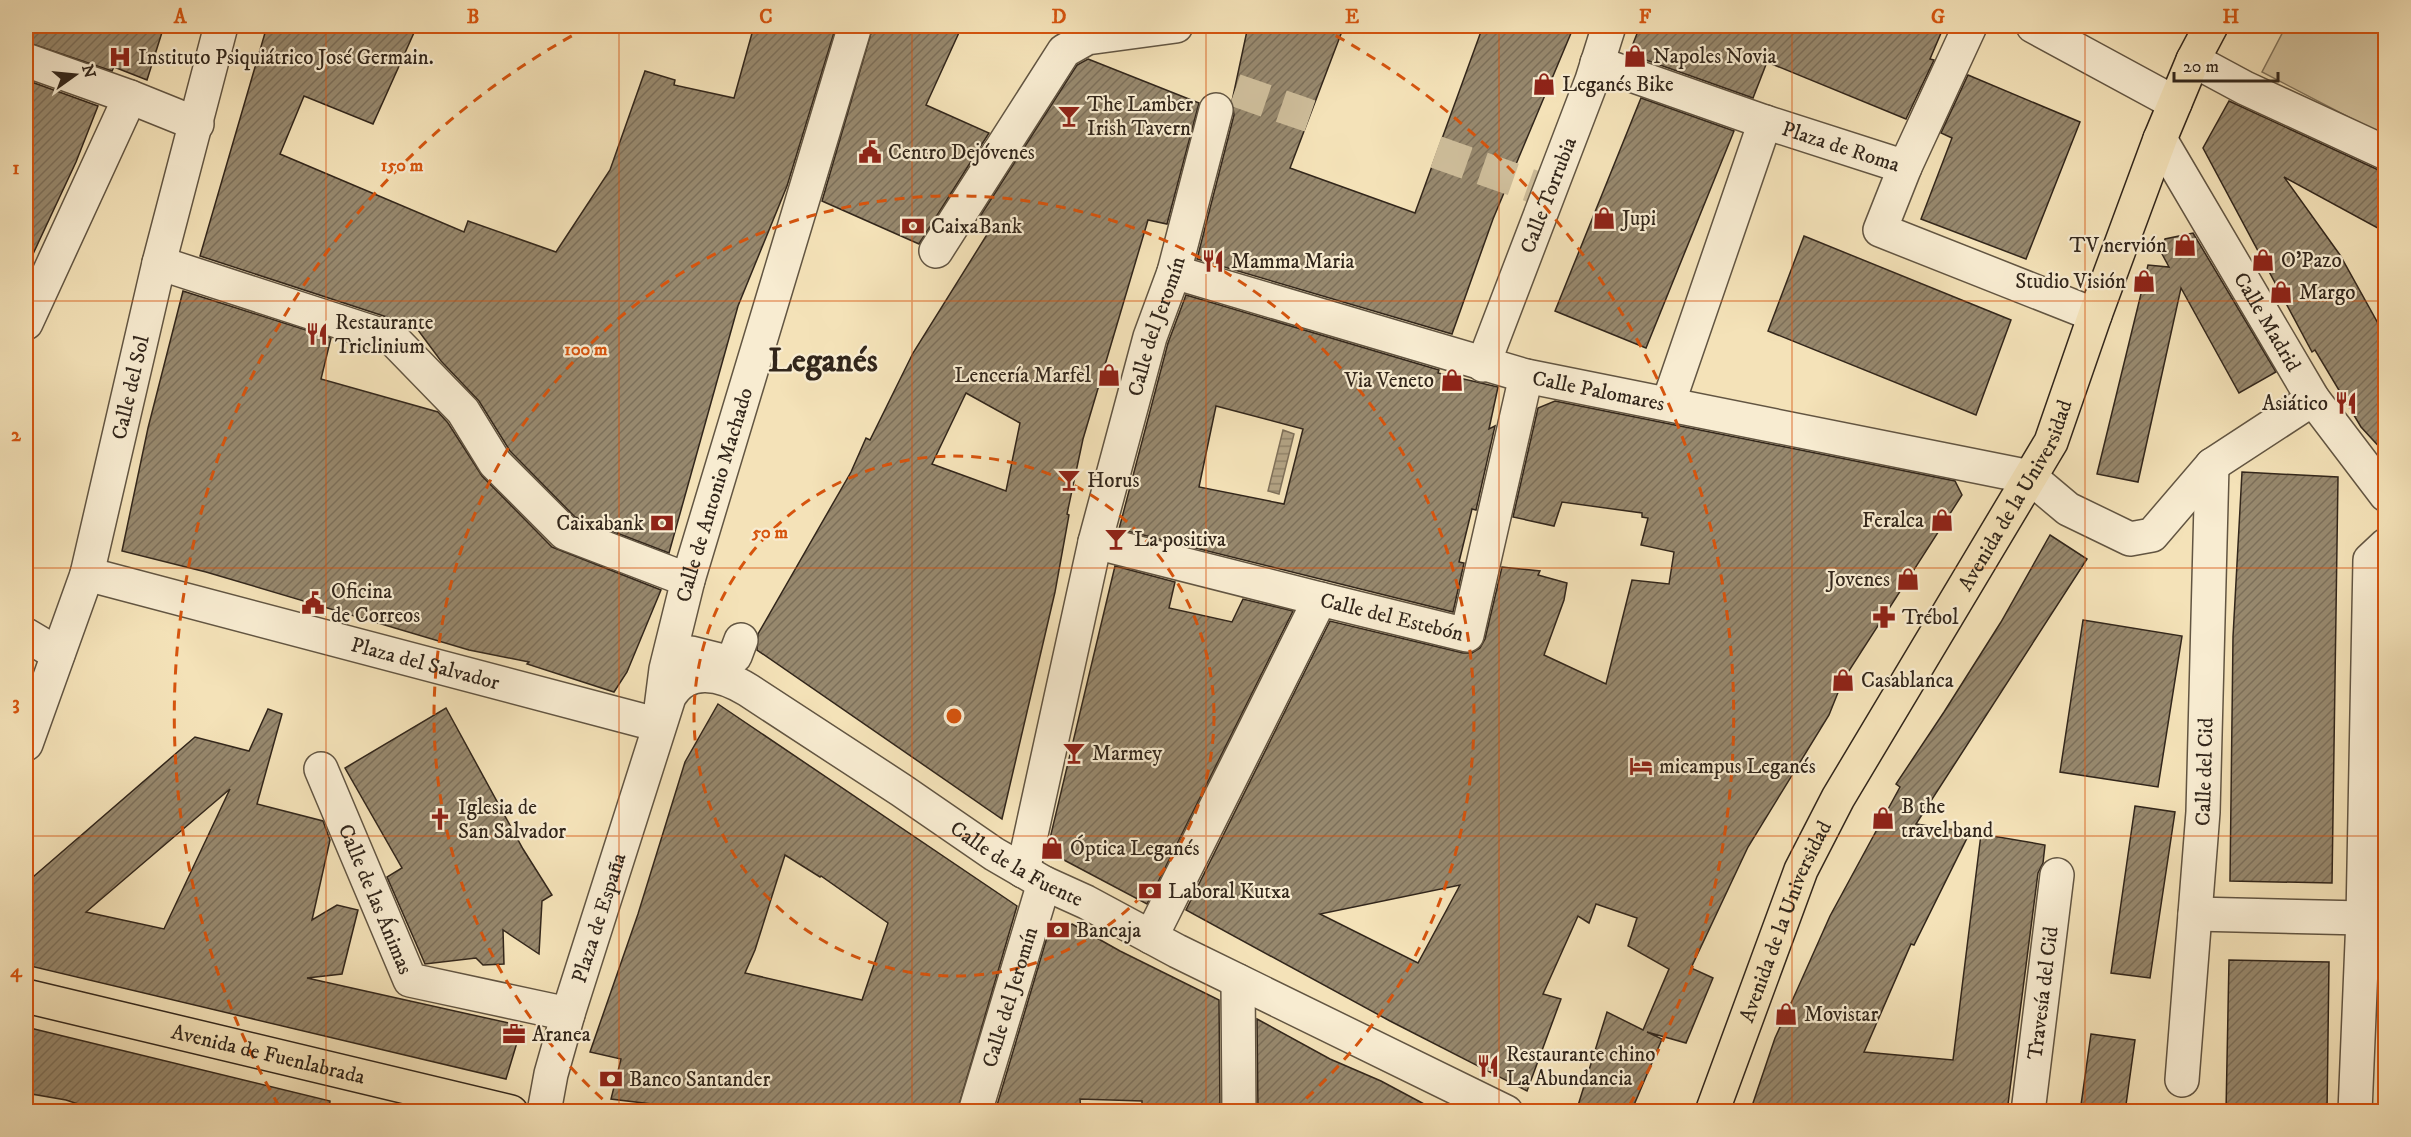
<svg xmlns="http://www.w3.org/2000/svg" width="2411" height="1137" font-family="'IM FELL DW Pica',serif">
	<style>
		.pitch { fill: #d3c29d; stroke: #82745c; stroke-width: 1.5 }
		.water { fill: url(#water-rules); stroke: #7f7059; stroke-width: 1.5 }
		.building { fill: url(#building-hatch); stroke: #32261b; stroke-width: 1.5; fill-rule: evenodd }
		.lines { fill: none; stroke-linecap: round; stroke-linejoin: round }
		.minor-tunnel { stroke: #cdbc99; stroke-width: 33; stroke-dasharray: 33 16; stroke-linecap: butt }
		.minor-casing { stroke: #625542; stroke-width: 36 }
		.major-casing { stroke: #32261b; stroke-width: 36 }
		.highway-casing { stroke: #32261b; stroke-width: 36 }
		.minor { stroke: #f8ecd1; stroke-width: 33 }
		.major { stroke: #f4e2b8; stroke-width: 33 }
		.highway { stroke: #f4e2b8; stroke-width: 33 }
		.grid { fill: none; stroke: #d6540e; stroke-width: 1.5; stroke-opacity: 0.55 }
		.ring { fill: none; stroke: #d6540e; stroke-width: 3; stroke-dasharray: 10 8 }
		.labels { text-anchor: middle; stroke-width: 4.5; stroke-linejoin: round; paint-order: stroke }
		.poi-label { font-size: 21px; fill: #32261b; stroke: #f8ecd1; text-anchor: start }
		.street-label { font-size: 21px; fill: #32261b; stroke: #f8ecd1 }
		.town-label { font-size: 33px; font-weight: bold; fill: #32261b; stroke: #f8ecd1 }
		.centre { fill: #d6540e; stroke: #f8ecd1; stroke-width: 3 }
		.ring-label { font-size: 18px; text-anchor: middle; font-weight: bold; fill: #d6540e; stroke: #f8ecd1; stroke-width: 4.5; stroke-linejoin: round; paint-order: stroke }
		.neatline { fill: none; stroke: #d6540e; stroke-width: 2 }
		.grid-label { font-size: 20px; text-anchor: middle; font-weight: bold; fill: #d6540e }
	</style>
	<defs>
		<pattern id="water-rules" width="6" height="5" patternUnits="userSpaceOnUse" patternTransform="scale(1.5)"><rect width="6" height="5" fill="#b2a283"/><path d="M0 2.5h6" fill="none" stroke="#91846a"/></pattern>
		<pattern id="building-hatch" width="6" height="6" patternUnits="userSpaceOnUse" patternTransform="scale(1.5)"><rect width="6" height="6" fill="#97886d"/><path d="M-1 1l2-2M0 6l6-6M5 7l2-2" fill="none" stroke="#7c6f59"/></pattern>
	</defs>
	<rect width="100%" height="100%" fill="#f4e2b8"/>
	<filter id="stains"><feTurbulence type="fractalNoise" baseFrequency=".00333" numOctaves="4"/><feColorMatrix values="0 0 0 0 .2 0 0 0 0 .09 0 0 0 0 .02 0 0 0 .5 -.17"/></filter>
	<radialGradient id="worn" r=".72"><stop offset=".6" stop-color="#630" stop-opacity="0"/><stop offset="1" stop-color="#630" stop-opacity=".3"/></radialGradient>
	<!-- pitch -->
	<path class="pitch" d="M 2286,26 L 2385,26 L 2385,136 L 2262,72 Z"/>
	<!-- water -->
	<path class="water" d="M 1283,430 L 1294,434 L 1279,494 L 1268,491 Z"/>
	<!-- building -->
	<g class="building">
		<path d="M 26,26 L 164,26 L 147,80 L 114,67 L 112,71 L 26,42 Z"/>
		<path d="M 267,26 L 417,26 L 373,124 L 304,96 L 280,154 L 464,232 L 468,221 L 556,252 L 610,170 L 645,71 L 675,80 L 674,85 L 734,98 L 754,26 L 836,26 L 787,186 L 738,306 L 669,553 L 575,517 L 510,451 L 479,401 L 441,361 L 418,330 L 399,321 L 200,256 Z"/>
		<path d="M 873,26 L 962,26 L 926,105 L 989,133 L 919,244 L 822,201 Z"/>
		<path d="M 1248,26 L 1344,26 L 1290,168 L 1415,213 L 1483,26 L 1574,26 L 1493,219 L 1452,334 L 1197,259 L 1234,115 L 1232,101 Z"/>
		<path d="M 1640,26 L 1944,26 L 1930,59 L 1934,60 L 1906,119 L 1767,62 L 1753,98 L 1629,54 Z"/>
		<path d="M 1088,59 L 1199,103 L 1167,224 L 1148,220 L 1083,439 L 1067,514 L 1069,515 L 1055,592 L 1002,819 L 757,650 L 758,634 L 851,472 L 866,438 L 870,440 L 913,353 L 993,225 L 979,218 L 1077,65 ZM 966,393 L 1020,423 L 1006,491 L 932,464 Z"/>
		<path d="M 1968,75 L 2080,122 L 2026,259 L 1921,219 L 1952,138 L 1941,133 Z"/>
		<path d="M 26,80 L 98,106 L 76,162 L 26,269 Z"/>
		<path d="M 1641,98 L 1734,131 L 1646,348 L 1555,311 Z"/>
		<path d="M 2229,101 L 2385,173 L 2385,232 L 2284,177 L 2340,255 L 2385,336 L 2385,453 L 2361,427 L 2315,350 L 2312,352 L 2203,148 Z"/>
		<path d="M 2193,233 L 2276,372 L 2239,393 L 2181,288 L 2138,482 L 2097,474 L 2148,265 L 2169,267 L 2162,254 L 2165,239 Z"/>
		<path d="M 1804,236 L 2011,320 L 1976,415 L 1768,331 Z"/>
		<path d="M 183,291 L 331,338 L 321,379 L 438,412 L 448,423 L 482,476 L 552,547 L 661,590 L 627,672 L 614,692 L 527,664 L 529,662 L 469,650 L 206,572 L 122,551 L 148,428 Z"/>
		<path d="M 1186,295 L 1439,370 L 1438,373 L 1498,387 L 1489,429 L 1495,426 L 1476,510 L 1472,509 L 1459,562 L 1464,563 L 1453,612 L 1119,529 L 1168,343 ZM 1216,406 L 1303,429 L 1284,504 L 1199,487 Z"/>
		<path d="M 1555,401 L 1955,481 L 1962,495 L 1843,680 L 1829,715 L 1748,847 L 1691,968 L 1713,978 L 1686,1043 L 1647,1032 L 1662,1039 L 1631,1112 L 1576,1112 L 1607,1012 L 1643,1030 L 1669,969 L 1628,946 L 1637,918 L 1596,904 L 1589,923 L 1578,916 L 1543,994 L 1561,999 L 1527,1091 L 1390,1021 L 1186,910 L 1330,621 L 1463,653 L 1472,653 L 1480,648 L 1485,639 L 1502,567 L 1540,571 L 1538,575 L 1567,583 L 1564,600 L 1544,655 L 1606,684 L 1632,580 L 1669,584 L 1674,552 L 1641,545 L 1648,518 L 1642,517 L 1642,513 L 1562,502 L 1554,526 L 1513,517 L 1538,408 ZM 1460,885 L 1418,963 L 1320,914 Z"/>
		<path d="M 2242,472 L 2338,477 L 2332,883 L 2230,881 L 2233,637 Z"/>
		<path d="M 2050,535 L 2087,559 L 1916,824 L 1970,832 L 1914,945 L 1911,944 L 1864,1052 L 1953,1060 L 1981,834 L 2045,845 L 2043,863 L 2038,873 L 2007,1112 L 1750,1112 L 1775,1038 L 1797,990 L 1830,916 L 1900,787 L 1896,784 L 1944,712 L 2001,622 Z"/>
		<path d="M 1115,566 L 1175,582 L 1169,608 L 1232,622 L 1243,599 L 1293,611 L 1147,904 L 1047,851 Z"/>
		<path d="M 2083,620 L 2182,636 L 2158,787 L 2060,772 Z"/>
		<path d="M 718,704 L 1017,906 L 957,1112 L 718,1112 L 611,1099 L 621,1059 L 590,1052 L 638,914 L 685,762 ZM 785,855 L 820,877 L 821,876 L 888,923 L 862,1000 L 745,973 L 755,950 Z"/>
		<path d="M 446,708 L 523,849 L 552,895 L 542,901 L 539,954 L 503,930 L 504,964 L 483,965 L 476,958 L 425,964 L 387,877 L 402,868 L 345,768 Z"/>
		<path d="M 268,709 L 282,714 L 257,804 L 323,821 L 330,840 L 312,920 L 337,905 L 358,910 L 342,974 L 307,978 L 522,1026 L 506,1079 L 26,965 L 26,883 L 195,737 L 249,751 ZM 230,789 L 164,929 L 86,912 Z"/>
		<path d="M 2135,806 L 2175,812 L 2150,978 L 2111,973 Z"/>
		<path d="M 1072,924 L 1120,951 L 1219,1000 L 1220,1112 L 1142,1112 L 1142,1101 L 1080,1099 L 1081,1112 L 995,1112 L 1048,934 Z"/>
		<path d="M 2229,960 L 2329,962 L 2327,1112 L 2226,1112 Z"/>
		<path d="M 1257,1019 L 1330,1059 L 1381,1081 L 1439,1112 L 1258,1112 Z"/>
		<path d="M 26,1027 L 330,1101 L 329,1112 L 102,1112 L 66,1100 L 26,1093 Z"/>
		<path d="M 2091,1034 L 2135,1040 L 2125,1112 L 2080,1112 Z"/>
	</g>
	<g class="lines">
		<!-- minor-tunnel -->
		<g class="minor-tunnel">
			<path d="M 1235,90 L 1310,116"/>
			<path d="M 1436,152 L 1549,192"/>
		</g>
		<!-- minor casing -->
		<g class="minor-casing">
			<g id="minor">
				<path d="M 2033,26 L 2175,103"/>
				<path d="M 26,60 L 130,97 L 197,124"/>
				<path d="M 2193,60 L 2245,88 L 2386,153"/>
				<path d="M 1597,63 L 1765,122"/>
				<path id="s1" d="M 2160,139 L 2313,399 L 2386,495"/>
				<path d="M 1905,167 L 1880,230 L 2095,315"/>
				<path d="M 936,251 L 1064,51 L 1087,38 L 1176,26"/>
				<path d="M 159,263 L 393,339 L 463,411 L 495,463 L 565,533 L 688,580"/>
				<path id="s2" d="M 1174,272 L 1526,376 L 2030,477 L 2068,509 L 2130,539 L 2152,535 L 2212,465 L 2313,399"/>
				<path d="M 26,323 L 130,97"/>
				<path id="s3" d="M 1483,365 L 1592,80 L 1609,26"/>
				<path id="s4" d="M 1668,404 L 1765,122 L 1905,167 L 1970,26"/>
				<path d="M 1095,542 L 1320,599"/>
				<path id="s5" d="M 87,574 L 659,725"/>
				<path d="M 26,635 L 58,654"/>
				<path d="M 691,653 L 727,662 L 735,656 L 741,640"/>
				<path id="s6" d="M 661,708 L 666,669 L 688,580 L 855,26"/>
				<path id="s7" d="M 26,744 L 87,574 L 159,263 L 221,26"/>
				<path id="s8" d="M 321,769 L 410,980 L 568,1014"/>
				<path id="s9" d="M 1023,871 L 1095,542 L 1150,337 L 1174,272 L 1216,110"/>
				<path d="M 2195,914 L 2363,918"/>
				<path id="s10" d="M 1151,937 L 1320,599 L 1467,635 L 1526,376"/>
				<path d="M 1238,981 L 1239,1112"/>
				<path id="s11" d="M 2182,1080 L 2203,812 L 2212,465"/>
				<path id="s12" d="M 544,1112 L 551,1074 L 568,1014 L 669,697 C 687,665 722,674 748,690 L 901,790 L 994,854 L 1044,883 L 1086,902 L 1177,951 L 1506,1112"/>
				<path id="s13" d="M 975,1112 L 1044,883"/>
				<path id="s14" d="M 2028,1112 L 2057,875"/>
				<path d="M 2355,1112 L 2363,918 L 2370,560 L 2386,545"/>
			</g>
		</g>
		<!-- major casing -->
		<g class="major-casing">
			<g id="major">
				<path id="s15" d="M 1712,1112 L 1801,870 L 1838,798 L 2051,442 L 2095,315 L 2160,139 L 2193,60 L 2211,26"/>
			</g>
		</g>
		<!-- highway casing -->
		<g class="highway-casing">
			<g id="highway">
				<path id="s16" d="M 26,996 L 511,1112"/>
			</g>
		</g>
		<!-- minor -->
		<use href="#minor" class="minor"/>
		<!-- major -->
		<use href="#major" class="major"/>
		<!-- highway -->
		<use href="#highway" class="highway"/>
	</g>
	<!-- grid -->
	<path class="grid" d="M 326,26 L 326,1112M 619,26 L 619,1112M 912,26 L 912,1112M 1206,26 L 1206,1112M 1499,26 L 1499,1112M 1792,26 L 1792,1112M 2085,26 L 2085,1112M 26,301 L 2386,301M 26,568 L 2386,568M 26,836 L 2386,836"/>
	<!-- distance rings -->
	<g class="ring">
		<circle cx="954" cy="716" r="260"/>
		<path d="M616 1111A520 520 0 1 1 1292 1111"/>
		<path d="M279 1106A780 780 0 0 1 588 27M1320 27A780 780 0 0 1 1629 1106"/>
	</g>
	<!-- icons -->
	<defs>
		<g id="shop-bare" transform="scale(1.8)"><path d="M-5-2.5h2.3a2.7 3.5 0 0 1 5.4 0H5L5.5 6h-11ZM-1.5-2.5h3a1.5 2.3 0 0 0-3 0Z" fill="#8f2418" stroke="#f8ecd1" stroke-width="2.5" paint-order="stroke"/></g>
		<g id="hospital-bare" transform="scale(1.8)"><path d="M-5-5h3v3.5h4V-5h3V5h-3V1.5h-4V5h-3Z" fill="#8f2418" stroke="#f8ecd1" stroke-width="2.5" paint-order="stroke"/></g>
		<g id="bar-bare" transform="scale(1.8)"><path d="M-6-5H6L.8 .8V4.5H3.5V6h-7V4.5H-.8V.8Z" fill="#8f2418" stroke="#f8ecd1" stroke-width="2.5" paint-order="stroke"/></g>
		<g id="civic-bare" transform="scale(1.8)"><path d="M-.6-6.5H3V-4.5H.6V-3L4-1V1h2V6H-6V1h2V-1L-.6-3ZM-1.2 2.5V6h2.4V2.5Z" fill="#8f2418" stroke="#f8ecd1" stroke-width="2.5" paint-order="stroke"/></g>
		<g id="bank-bare" transform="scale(1.8)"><path d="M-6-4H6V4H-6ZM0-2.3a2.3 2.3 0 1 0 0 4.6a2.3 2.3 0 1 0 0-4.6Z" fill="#8f2418" stroke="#f8ecd1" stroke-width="2.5" paint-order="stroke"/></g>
		<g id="restaurant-bare" transform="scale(1.8)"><path d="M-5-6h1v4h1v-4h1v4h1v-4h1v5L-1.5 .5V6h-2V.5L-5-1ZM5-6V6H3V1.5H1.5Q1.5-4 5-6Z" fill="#8f2418" stroke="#f8ecd1" stroke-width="2.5" paint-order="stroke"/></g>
		<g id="pharmacy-bare" transform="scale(1.8)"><path d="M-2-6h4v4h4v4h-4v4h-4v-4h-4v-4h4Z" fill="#8f2418" stroke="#f8ecd1" stroke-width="2.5" paint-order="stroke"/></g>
		<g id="hotel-bare" transform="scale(1.8)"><path d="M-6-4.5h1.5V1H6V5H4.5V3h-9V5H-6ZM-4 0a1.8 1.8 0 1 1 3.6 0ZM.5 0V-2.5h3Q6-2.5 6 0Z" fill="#8f2418" stroke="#f8ecd1" stroke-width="2.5" paint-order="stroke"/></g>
		<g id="church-bare" transform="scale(1.8)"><path d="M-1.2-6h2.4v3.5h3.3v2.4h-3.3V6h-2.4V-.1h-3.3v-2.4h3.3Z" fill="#8f2418" stroke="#f8ecd1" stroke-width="2.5" paint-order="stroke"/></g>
		<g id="office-bare" transform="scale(1.8)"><path d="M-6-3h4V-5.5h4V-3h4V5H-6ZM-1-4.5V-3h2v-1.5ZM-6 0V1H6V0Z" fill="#8f2418" stroke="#f8ecd1" stroke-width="2.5" paint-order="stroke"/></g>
	</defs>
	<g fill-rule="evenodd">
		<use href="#shop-bare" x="1635" y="56"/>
		<use href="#hospital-bare" x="120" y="57"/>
		<use href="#shop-bare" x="1544" y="84"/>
		<use href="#bar-bare" x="1069" y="116"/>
		<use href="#civic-bare" x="870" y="152"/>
		<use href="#shop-bare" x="1604" y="218"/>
		<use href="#bank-bare" x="913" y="226"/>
		<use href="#shop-bare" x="2185" y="245"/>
		<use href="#shop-bare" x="2263" y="260"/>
		<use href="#restaurant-bare" x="1213" y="261"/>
		<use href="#shop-bare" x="2144" y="281"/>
		<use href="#shop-bare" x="2281" y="292"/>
		<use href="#restaurant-bare" x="317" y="334"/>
		<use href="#shop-bare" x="1109" y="375"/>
		<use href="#shop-bare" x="1452" y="380"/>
		<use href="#restaurant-bare" x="2346" y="403"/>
		<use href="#bar-bare" x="1069" y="480"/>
		<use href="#shop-bare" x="1942" y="520"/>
		<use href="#bank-bare" x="662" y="523"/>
		<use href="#bar-bare" x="1116" y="539"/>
		<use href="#shop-bare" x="1908" y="579"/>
		<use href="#civic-bare" x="313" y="603"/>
		<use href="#pharmacy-bare" x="1884" y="617"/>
		<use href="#shop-bare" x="1843" y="680"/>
		<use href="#bar-bare" x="1074" y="753"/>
		<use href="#hotel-bare" x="1641" y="766"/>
		<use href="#shop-bare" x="1883" y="818"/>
		<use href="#church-bare" x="440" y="819"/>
		<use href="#shop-bare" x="1052" y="848"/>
		<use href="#bank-bare" x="1150" y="891"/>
		<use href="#bank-bare" x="1058" y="930"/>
		<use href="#shop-bare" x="1786" y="1014"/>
		<use href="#office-bare" x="514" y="1034"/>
		<use href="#restaurant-bare" x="1488" y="1066"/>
		<use href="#bank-bare" x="611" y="1079"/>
	</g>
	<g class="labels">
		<!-- poi labels -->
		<g class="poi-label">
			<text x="1653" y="63">Napoles Novia</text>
			<text x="138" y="64">Instituto Psiquiátrico José Germain.</text>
			<text x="1562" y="91">Leganés Bike</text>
			<text x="1087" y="111">The Lamber<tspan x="1087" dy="24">Irish Tavern</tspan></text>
			<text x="888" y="159">Centro Dejóvenes</text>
			<text x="1622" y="225">Jupi</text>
			<text x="931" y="233">CaixaBank</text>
			<text x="2167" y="252" text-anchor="end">TV nervión</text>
			<text x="2281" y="267">O'Pazo</text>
			<text x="1231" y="268">Mamma Maria</text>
			<text x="2126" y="288" text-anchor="end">Studio Visión</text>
			<text x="2299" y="299">Margo</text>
			<text x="335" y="329">Restaurante<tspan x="335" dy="24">Triclinium</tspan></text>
			<text x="1091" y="382" text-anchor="end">Lencería Marfel</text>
			<text x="1434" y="387" text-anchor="end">Via Veneto</text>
			<text x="2328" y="410" text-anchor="end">Asiático</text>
			<text x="1087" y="487">Horus</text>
			<text x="1924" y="527" text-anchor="end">Feralca</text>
			<text x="644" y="530" text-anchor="end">Caixabank</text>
			<text x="1134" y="546">La positiva</text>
			<text x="1890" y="586" text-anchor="end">Jovenes</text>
			<text x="331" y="598">Oficina<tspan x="331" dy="24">de Correos</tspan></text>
			<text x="1902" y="624">Trébol</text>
			<text x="1861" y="687">Casablanca</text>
			<text x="1092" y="760">Marmey</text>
			<text x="1659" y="773">micampus Leganés</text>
			<text x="1901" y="813">B the<tspan x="1901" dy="24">travel band</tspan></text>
			<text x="458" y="814">Iglesia de<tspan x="458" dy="24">San Salvador</tspan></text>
			<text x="1070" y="855">Óptica Leganés</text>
			<text x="1168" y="898">Laboral Kutxa</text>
			<text x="1076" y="937">Bancaja</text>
			<text x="1804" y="1021">Movistar</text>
			<text x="532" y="1041">Aranea</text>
			<text x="1506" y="1061">Restaurante chino<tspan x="1506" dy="24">La Abundancia</tspan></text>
			<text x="629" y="1086">Banco Santander</text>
		</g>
		<!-- street labels -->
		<g class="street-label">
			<text dy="7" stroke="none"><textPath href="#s4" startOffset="378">Plaza de Roma</textPath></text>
			<text dy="7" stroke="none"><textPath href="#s3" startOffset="182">Calle Torrubia</textPath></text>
			<text dy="7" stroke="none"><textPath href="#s1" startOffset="212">Calle Madrid</textPath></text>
			<text dy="7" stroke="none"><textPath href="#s9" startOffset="561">Calle del Jeromín</textPath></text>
			<text dy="7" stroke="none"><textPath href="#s7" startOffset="372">Calle del Sol</textPath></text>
			<text dy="7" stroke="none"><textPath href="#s2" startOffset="441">Calle Palomares</textPath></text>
			<text dy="7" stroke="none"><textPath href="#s15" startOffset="690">Avenida de la Universidad</textPath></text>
			<text dy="7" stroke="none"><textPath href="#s6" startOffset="220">Calle de Antonio Machado</textPath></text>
			<text dy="7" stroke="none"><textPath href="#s10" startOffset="452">Calle del Estebón</textPath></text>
			<text dy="7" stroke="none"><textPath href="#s5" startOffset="350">Plaza del Salvador</textPath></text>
			<text dy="7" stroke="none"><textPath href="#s11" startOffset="309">Calle del Cid</textPath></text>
			<text dy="7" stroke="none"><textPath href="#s12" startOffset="844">Calle de la Fuente</textPath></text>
			<text dy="7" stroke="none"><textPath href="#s8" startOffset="141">Calle de las Ánimas</textPath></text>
			<text dy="7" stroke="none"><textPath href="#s12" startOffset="202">Plaza de España</textPath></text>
			<text dy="7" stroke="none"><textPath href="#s15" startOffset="204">Avenida de la Universidad</textPath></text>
			<text dy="7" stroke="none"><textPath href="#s14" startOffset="120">Travesía del Cid</textPath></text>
			<text dy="7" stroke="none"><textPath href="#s13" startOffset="120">Calle del Jeromín</textPath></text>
			<text dy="7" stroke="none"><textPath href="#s16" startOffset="249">Avenida de Fuenlabrada</textPath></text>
		</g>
		<!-- town labels -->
		<g class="town-label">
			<text x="823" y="371">Leganés</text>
		</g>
	</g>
	<circle cx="954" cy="716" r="9" class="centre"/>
	<g class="ring-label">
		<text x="402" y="171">150 m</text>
		<text x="586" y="355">100 m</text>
		<text x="770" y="538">50 m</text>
	</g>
	<!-- margin -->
	<rect width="2411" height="1137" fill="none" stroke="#f4e2b8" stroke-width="66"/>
	<!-- north arrow -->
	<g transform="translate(75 75) rotate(75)" stroke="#f8ecd1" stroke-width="4.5" paint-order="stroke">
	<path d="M0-4.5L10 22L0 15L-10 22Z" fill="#32261b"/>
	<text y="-9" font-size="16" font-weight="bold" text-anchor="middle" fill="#32261b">N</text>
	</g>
	<!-- scale -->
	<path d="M2174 72v9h104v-9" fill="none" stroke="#32261b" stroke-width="3"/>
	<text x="2183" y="72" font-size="18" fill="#32261b" stroke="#f8ecd1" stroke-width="4.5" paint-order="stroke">20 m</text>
	<rect x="33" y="33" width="2345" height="1071" class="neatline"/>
	<g class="grid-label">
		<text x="180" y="23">A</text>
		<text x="473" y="23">B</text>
		<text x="766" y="23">C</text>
		<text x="1059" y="23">D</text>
		<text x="1352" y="23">E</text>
		<text x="1645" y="23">F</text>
		<text x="1938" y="23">G</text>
		<text x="2231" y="23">H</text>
		<text x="16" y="174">1</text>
		<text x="16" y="441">2</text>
		<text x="16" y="709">3</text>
		<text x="16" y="977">4</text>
	</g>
	<rect width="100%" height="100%" filter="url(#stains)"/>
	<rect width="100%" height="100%" fill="url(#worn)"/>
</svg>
